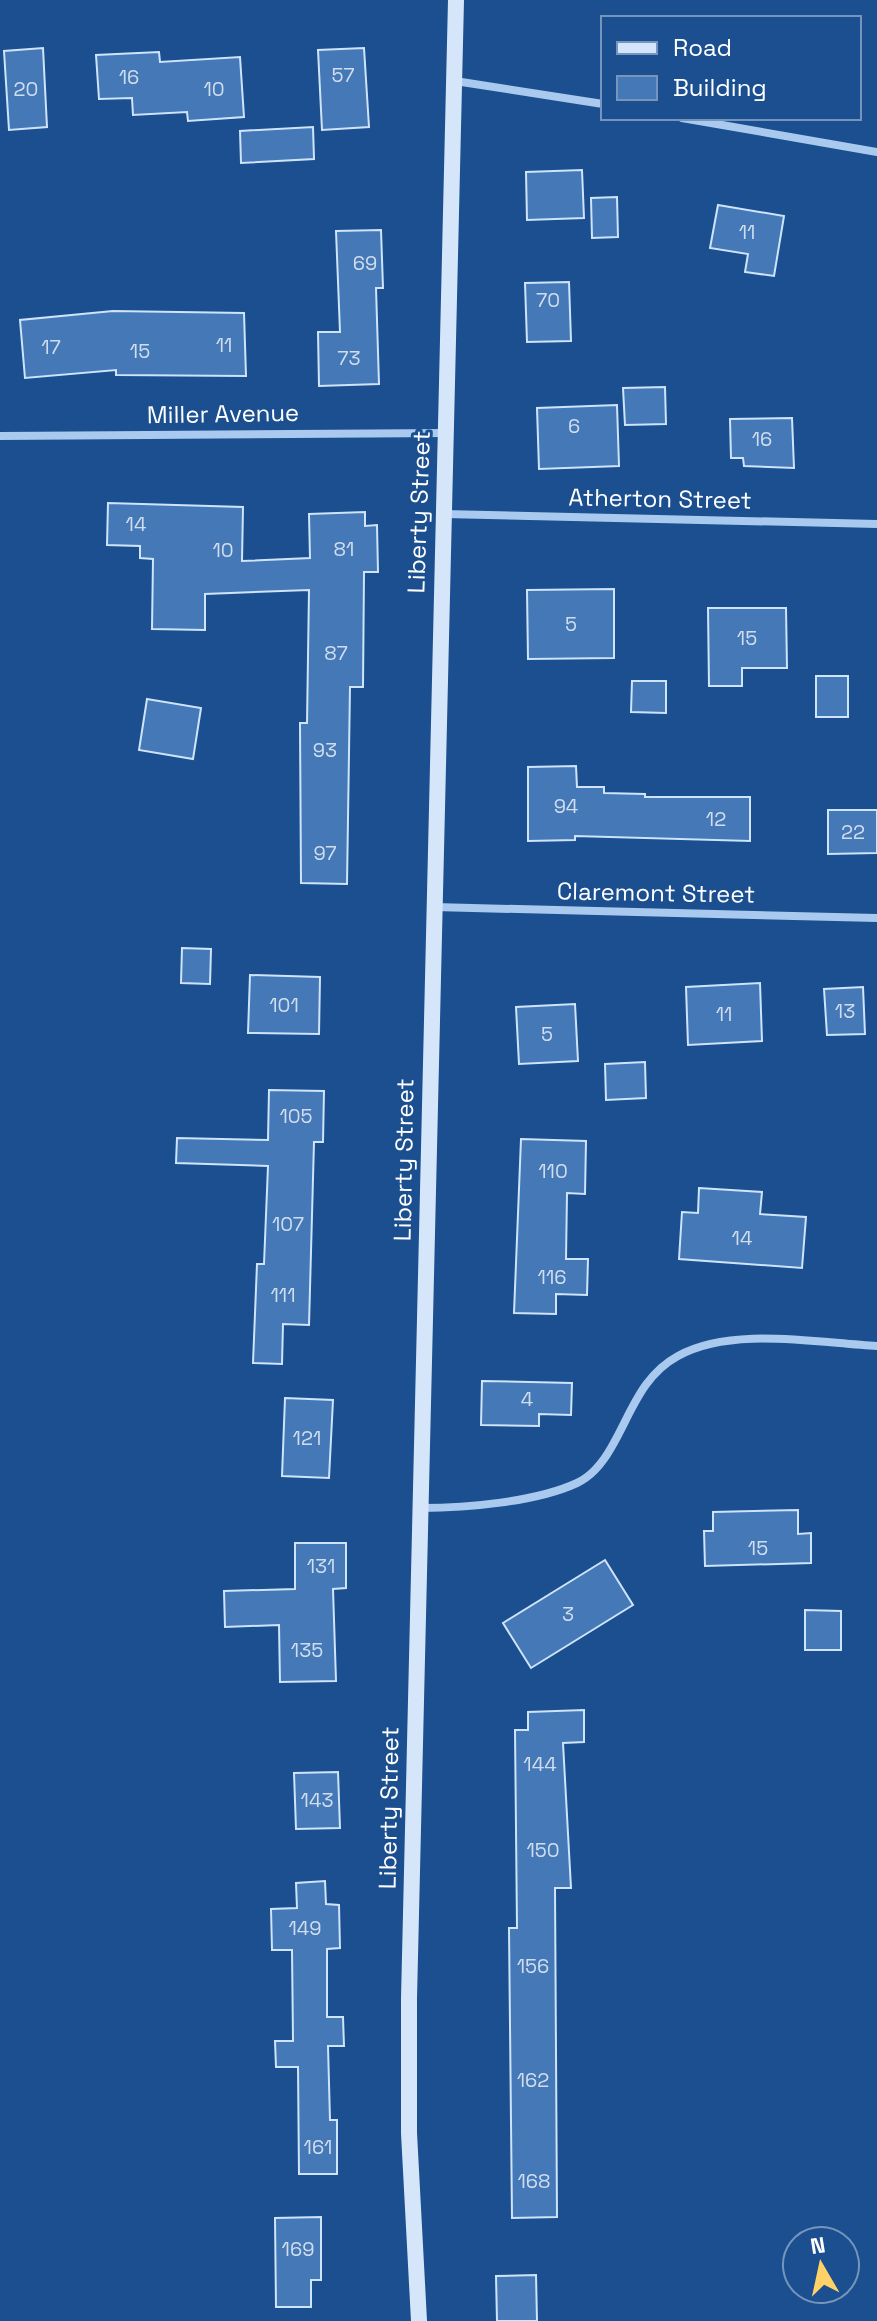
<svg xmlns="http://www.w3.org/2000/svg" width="877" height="2321" font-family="'Space Grotesk',sans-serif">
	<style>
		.building { fill: #4478b7; stroke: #cfe3fa; stroke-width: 2 }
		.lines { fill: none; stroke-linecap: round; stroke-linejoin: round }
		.minor { stroke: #a9c9ee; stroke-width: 8 }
		.secondary { stroke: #d6e6fa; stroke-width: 16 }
		.labels { text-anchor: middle; stroke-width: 6; stroke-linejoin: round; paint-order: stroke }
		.number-label { font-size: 20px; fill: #d0dded }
		.street-label { font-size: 24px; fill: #fff; stroke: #1b4f8f }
	</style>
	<rect width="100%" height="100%" fill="#1b4f8f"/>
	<!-- building -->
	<g class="building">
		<path d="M 43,48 L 47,127 L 9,130 L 4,51 Z"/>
		<path d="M 364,48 L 369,127 L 322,130 L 318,50 Z"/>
		<path d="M 159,52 L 160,62 L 240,57 L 244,117 L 188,121 L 187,112 L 133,115 L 132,98 L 99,99 L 96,55 Z"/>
		<path d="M 313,127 L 314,159 L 241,163 L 240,131 Z"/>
		<path d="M 582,170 L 584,218 L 527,220 L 526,172 Z"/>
		<path d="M 617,197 L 618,237 L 592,238 L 591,198 Z"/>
		<path d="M 718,205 L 784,216 L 774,276 L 745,272 L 748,254 L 710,248 Z"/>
		<path d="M 381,230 L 383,288 L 376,288 L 379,384 L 319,386 L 318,332 L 340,332 L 336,231 Z"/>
		<path d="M 569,282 L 571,341 L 527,342 L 525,283 Z"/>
		<path d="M 113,311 L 244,313 L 246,376 L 116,375 L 116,370 L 25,378 L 20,320 Z"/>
		<path d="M 665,387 L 666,424 L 625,425 L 623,388 Z"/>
		<path d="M 617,405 L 619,466 L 539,469 L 537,408 Z"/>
		<path d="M 792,418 L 794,468 L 744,466 L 743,458 L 731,458 L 730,419 Z"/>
		<path d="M 108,503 L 243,507 L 242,561 L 310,558 L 309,514 L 365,512 L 365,526 L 377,525 L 378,572 L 364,572 L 363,687 L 350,687 L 347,884 L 301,883 L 300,723 L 307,723 L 309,590 L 205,594 L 205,630 L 152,629 L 153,559 L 140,558 L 140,546 L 107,545 Z"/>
		<path d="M 614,589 L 614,658 L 528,659 L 527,590 Z"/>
		<path d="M 708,608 L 786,608 L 787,668 L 742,668 L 742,686 L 709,686 Z"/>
		<rect x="816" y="676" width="32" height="41"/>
		<path d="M 632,681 L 666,681 L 666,713 L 631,712 Z"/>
		<path d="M 147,699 L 201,708 L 193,759 L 139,750 Z"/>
		<path d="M 576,766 L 577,787 L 604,787 L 604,793 L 645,794 L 645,797 L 750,797 L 750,841 L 575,836 L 575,840 L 528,841 L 528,767 Z"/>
		<path d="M 828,810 L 877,810 L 877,853 L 828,854 Z"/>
		<path d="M 182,948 L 211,949 L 210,984 L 181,983 Z"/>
		<path d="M 250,975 L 320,977 L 319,1034 L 248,1033 Z"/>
		<path d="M 760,983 L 762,1041 L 688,1045 L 686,987 Z"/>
		<path d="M 863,987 L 865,1034 L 827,1035 L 824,989 Z"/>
		<path d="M 575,1004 L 578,1061 L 519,1064 L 516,1007 Z"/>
		<path d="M 645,1062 L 646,1098 L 606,1100 L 605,1064 Z"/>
		<path d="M 269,1090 L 324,1091 L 323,1142 L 314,1142 L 309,1325 L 283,1324 L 282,1364 L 253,1363 L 257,1264 L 264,1264 L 268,1166 L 176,1163 L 177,1138 L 268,1140 Z"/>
		<path d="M 521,1139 L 586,1141 L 585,1194 L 567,1193 L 566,1259 L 588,1259 L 587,1295 L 556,1294 L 556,1314 L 514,1313 Z"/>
		<path d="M 699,1188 L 762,1192 L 760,1214 L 806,1217 L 802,1268 L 679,1259 L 682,1212 L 698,1213 Z"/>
		<path d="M 482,1381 L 572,1383 L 571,1415 L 539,1414 L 539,1426 L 481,1425 Z"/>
		<path d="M 285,1398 L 333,1400 L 329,1478 L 282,1476 Z"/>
		<path d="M 798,1510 L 798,1534 L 811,1533 L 811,1563 L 705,1566 L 704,1531 L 713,1531 L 713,1512 Z"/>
		<path d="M 295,1543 L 346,1543 L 346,1588 L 333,1589 L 336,1681 L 280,1682 L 279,1625 L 225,1627 L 224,1591 L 295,1589 Z"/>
		<path d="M 605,1560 L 633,1605 L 531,1668 L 503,1623 Z"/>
		<path d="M 805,1610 L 841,1611 L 841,1650 L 805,1650 Z"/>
		<path d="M 584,1710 L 584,1742 L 563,1743 L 571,1888 L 555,1888 L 557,2217 L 512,2218 L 509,1928 L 517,1928 L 515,1730 L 528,1730 L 528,1712 Z"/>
		<path d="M 338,1772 L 340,1828 L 296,1829 L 294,1773 Z"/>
		<path d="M 325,1881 L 326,1904 L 339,1905 L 340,1948 L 327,1949 L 327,2017 L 343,2017 L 344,2046 L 328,2046 L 330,2120 L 337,2120 L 337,2174 L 299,2174 L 298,2067 L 276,2067 L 275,2041 L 293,2041 L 292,1950 L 272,1950 L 271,1909 L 297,1908 L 296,1883 Z"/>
		<path d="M 321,2217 L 321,2280 L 311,2280 L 311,2307 L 276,2307 L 275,2218 Z"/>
		<path d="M 536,2275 L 537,2321 L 497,2321 L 496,2276 Z"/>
	</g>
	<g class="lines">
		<!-- minor -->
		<g class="minor">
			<path d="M 455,81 L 603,104"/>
			<path d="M 682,118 L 877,152"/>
			<path d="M 0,436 L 446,433"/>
			<path d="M 444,514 L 877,524"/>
			<path d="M 434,907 L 877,918"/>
			<path d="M 421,1508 C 466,1508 536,1502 577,1483 C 592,1476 603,1462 611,1448 C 631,1414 641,1376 678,1356 C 731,1326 817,1343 877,1346"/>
		</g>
		<!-- secondary -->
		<path class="secondary" d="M 419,2321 L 409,2133 L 409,1999 L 456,0"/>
	</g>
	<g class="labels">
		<!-- number labels -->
		<g class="number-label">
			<text x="343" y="82">57</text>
			<text x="129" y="84">16</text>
			<text x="26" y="96">20</text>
			<text x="214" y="96">10</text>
			<text x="747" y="239">11</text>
			<text x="365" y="270">69</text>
			<text x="548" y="307">70</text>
			<text x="224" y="352">11</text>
			<text x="51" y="354">17</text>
			<text x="140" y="358">15</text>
			<text x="349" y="365">73</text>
			<text x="574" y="433">6</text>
			<text x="762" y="446">16</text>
			<text x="136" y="531">14</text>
			<text x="344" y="556">81</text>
			<text x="223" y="557">10</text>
			<text x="571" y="631">5</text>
			<text x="747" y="645">15</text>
			<text x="336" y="660">87</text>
			<text x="325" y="757">93</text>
			<text x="566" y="813">94</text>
			<text x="716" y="826">12</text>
			<text x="853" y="839">22</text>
			<text x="325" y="860">97</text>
			<text x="284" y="1012">101</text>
			<text x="845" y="1018">13</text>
			<text x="724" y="1021">11</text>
			<text x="547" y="1041">5</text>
			<text x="296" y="1123">105</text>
			<text x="553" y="1178">110</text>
			<text x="288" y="1231">107</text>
			<text x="742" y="1245">14</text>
			<text x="552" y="1284">116</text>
			<text x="283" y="1302">111</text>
			<text x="527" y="1406">4</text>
			<text x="307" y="1445">121</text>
			<text x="758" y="1555">15</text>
			<text x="321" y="1573">131</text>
			<text x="568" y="1621">3</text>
			<text x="307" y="1657">135</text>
			<text x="540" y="1771">144</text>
			<text x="317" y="1807">143</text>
			<text x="543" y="1857">150</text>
			<text x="305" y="1935">149</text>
			<text x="533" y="1973">156</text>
			<text x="533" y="2087">162</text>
			<text x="318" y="2154">161</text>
			<text x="534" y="2188">168</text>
			<text x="298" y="2256">169</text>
		</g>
		<!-- street labels -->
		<g class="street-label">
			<text transform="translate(223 414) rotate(-1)" y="8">Miller Avenue</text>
			<text transform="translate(660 499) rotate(1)" y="8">Atherton Street</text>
			<text transform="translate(419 512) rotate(-88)" y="8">Liberty Street</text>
			<text transform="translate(656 893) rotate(1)" y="8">Claremont Street</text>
			<text transform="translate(404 1160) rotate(-89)" y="8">Liberty Street</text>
			<text transform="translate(389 1808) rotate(-89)" y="8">Liberty Street</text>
		</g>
	</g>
	<!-- legend -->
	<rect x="601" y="16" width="260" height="104" fill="#1b4f8f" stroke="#7695bc" stroke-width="2"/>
	<rect x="617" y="42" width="40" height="12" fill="#d6e6fa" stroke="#7695bc" stroke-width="2"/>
	<text x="673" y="56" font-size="24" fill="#ffffff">Road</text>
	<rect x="617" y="76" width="40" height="24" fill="#4478b7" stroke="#7695bc" stroke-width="2"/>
	<text x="673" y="96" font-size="24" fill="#ffffff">Building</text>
	<!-- north arrow -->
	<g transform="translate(821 2265) rotate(351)"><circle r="38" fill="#1b4f8f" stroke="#7695bc" stroke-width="2"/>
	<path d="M0-6L14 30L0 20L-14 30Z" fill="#ffd166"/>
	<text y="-12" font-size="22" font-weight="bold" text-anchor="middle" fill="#ffffff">N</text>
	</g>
</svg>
